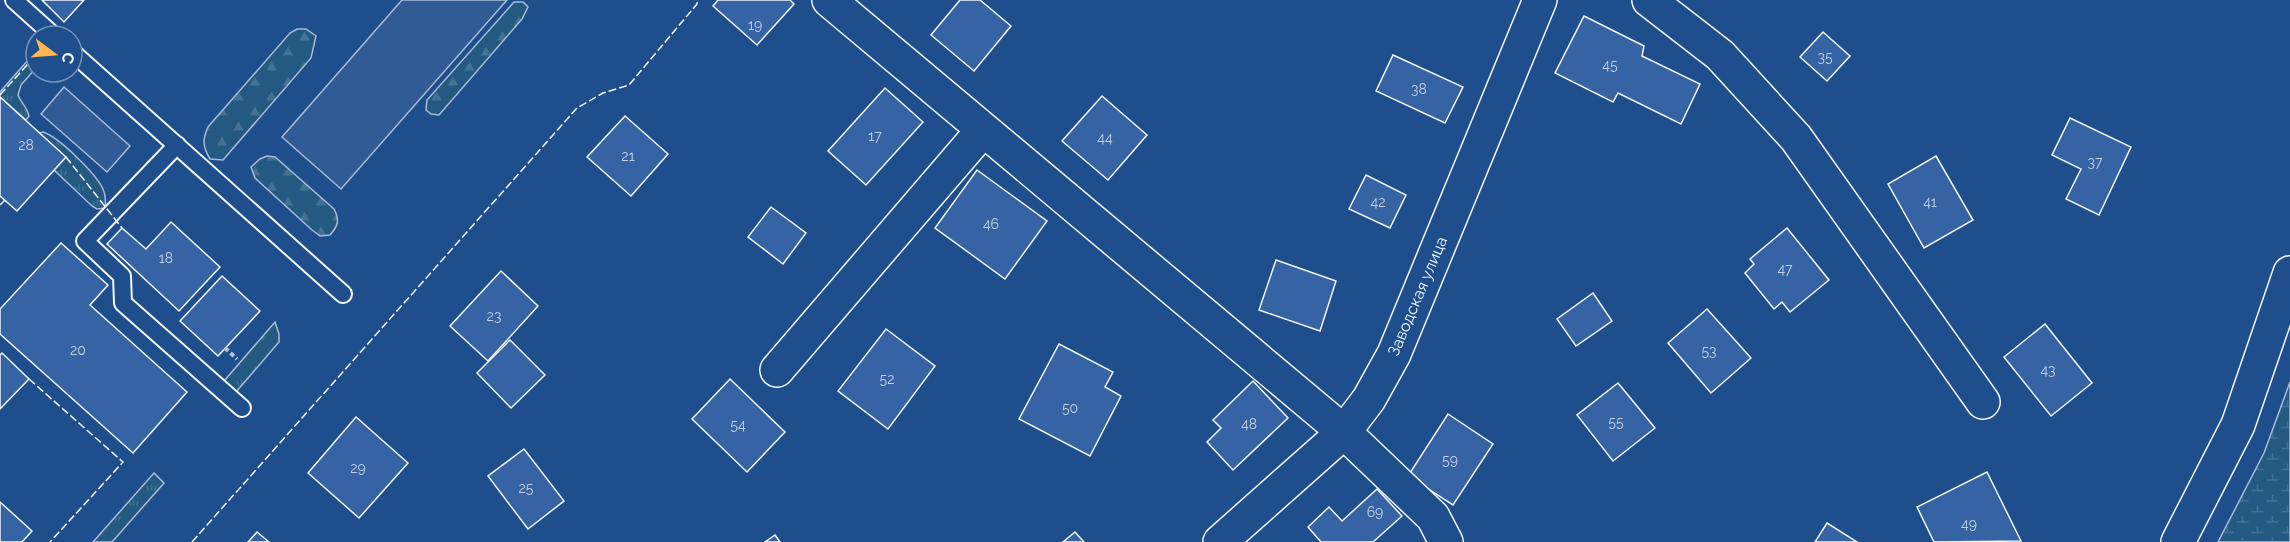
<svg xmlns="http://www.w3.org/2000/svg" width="2290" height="542" font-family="Raleway,sans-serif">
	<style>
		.grass { fill: url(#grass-tufts); stroke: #a8bbd7; stroke-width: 1.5 }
		.forest { fill: url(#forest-firs); stroke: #a8bbd7; stroke-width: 1.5 }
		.wetland { fill: url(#wetland-marsh); stroke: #a8bbd7; stroke-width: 1.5 }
		.parking { fill: #305b95; stroke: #a8bbd7; stroke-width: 1.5 }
		.building { fill: #3563a3; stroke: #f2f6ff; stroke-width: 1.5 }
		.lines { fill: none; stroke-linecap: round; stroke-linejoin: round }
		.service-casing { stroke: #f2f6ff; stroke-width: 20 }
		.minor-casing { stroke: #f2f6ff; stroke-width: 36 }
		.tertiary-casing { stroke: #f2f6ff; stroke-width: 36 }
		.path { stroke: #b3c4dc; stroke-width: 4; stroke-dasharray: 4.5 3; stroke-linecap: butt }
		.service { stroke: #1f4e8c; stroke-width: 16 }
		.minor { stroke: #1f4e8c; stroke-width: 33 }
		.tertiary { stroke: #1f4e8c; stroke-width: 33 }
		.fence { stroke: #f2f6ff; stroke-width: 1.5; stroke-dasharray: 8 3; stroke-linecap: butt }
		.labels { text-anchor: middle; stroke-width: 4.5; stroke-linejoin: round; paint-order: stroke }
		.number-label { font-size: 14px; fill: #c3d1e8 }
		.street-label { font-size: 16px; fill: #f2f6ff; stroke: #1f4e8c }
	</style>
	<defs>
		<pattern id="grass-tufts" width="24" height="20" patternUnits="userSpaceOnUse" patternTransform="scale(1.5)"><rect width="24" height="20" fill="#245a82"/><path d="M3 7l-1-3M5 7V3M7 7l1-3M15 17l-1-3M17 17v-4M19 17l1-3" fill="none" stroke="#447295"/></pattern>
		<pattern id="forest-firs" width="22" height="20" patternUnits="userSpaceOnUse" patternTransform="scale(1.5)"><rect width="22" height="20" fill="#245a82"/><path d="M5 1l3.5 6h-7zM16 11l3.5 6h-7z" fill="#447295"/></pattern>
		<pattern id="wetland-marsh" width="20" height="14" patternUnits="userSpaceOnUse" patternTransform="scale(1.5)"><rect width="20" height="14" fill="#245a82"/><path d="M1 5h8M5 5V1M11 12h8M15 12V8" fill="none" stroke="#447295"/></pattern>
	</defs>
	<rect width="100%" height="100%" fill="#1f4e8c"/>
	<!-- grass -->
	<g class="grass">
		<path d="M 36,51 L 36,68 L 21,85 L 18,95 C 21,103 27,107 29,116 L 26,120 L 0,97 L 0,92 Z"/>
		<path d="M 43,132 C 59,137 96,174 103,189 C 106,196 106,201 105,208 L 97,209 L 92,206 L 54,170 L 39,133 Z"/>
		<path d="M 275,322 L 279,334 L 279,342 L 236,392 L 224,381 Z"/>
		<path d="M 154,473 L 164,483 L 112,542 L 93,542 Z"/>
	</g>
	<!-- forest -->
	<g class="forest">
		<path d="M 514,2 L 523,2 L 528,7 L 522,19 L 439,115 L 431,114 L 426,110 L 427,100 Z"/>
		<path d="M 297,29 L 306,29 L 316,36 L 311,58 L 223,160 L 210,159 C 203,147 202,140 208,127 L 290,33 Z"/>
		<path d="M 267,156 L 275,157 L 334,209 C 340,220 338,226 330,235 L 320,236 L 312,230 L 255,178 L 251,167 L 260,159 Z"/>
	</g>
	<!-- wetland -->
	<path class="wetland" d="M 2290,382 L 2290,542 L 2218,542 L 2264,453 Z"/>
	<!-- parking -->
	<g class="parking">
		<path d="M 402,0 L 507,0 L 341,189 L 282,137 Z"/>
		<path d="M 64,87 L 130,146 L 107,172 L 41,114 Z"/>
	</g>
	<!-- building -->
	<g class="building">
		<path d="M 42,0 L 84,0 L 64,22 Z"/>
		<path d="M 718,0 L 790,0 L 794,4 L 757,45 L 713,6 Z"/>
		<path d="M 960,0 L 980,0 L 1011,26 L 974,71 L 931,35 Z"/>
		<path d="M 1584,16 L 1644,46 L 1642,56 L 1700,84 L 1681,124 L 1618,93 L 1613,102 L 1555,73 Z"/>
		<path d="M 1823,32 L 1850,56 L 1827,81 L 1800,57 Z"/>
		<path d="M 1393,55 L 1463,87 L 1445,123 L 1376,91 Z"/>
		<path d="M 885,88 L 923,122 L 866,185 L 828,151 Z"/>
		<path d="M 1102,96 L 1147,135 L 1108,180 L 1062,141 Z"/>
		<path d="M 0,97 L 66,157 L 17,211 L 0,196 Z"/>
		<path d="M 625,116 L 668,154 L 631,196 L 587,157 Z"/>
		<path d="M 2070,118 L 2131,147 L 2099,215 L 2066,199 L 2081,169 L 2052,155 Z"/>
		<path d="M 1936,156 L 1973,220 L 1924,248 L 1888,184 Z"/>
		<path d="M 977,170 L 1047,221 L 1005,279 L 935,228 Z"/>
		<path d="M 1366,175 L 1406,195 L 1390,228 L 1349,209 Z"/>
		<path d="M 771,207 L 806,233 L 783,264 L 748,237 Z"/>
		<path d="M 171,222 L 220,267 L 179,311 L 107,244 L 122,228 L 146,249 Z"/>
		<path d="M 1787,228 L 1829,280 L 1790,312 L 1782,302 L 1774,309 L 1745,273 L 1754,264 L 1750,259 Z"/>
		<path d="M 61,243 L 108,285 L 90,305 L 187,392 L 133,453 L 0,334 L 0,309 Z"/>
		<path d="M 1276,260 L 1336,281 L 1320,331 L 1259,310 Z"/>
		<path d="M 501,271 L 538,306 L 488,361 L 450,326 Z"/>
		<path d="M 222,276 L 260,311 L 218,356 L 180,321 Z"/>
		<path d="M 1593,293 L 1612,321 L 1576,346 L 1557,319 Z"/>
		<path d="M 1707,309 L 1751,358 L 1711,393 L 1668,343 Z"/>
		<path d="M 2045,324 L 2092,383 L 2051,416 L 2004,357 Z"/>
		<path d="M 886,329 L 935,366 L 888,429 L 838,391 Z"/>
		<path d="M 510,340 L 545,375 L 511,408 L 477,373 Z"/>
		<path d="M 1059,344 L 1113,372 L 1105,387 L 1121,396 L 1090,456 L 1019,419 Z"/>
		<path d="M 2,353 L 29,379 L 0,409 L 0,355 Z"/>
		<path d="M 730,379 L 785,432 L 747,472 L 692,419 Z"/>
		<path d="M 1253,381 L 1288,418 L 1233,470 L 1207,442 L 1221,428 L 1213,420 Z"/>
		<path d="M 1618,383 L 1655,428 L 1613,461 L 1577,415 Z"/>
		<path d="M 1448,414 L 1493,444 L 1453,505 L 1408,476 Z"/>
		<path d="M 356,417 L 408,463 L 359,518 L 308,473 Z"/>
		<path d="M 524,449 L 564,501 L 528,529 L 488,476 Z"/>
		<path d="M 1987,472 L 2021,541 L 1934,542 L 1917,507 Z"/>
		<path d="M 1377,489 L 1402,516 L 1373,542 L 1321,542 L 1308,527 L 1329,507 L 1342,521 Z"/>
		<path d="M 0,502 L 32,531 L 22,542 L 0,542 Z"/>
		<path d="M 1827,523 L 1857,542 L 1815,542 Z"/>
		<path d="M 257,532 L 269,542 L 248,542 Z"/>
		<path d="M 1075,532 L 1084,542 L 1063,542 Z"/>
		<path d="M 775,535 L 780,542 L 765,542 Z"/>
	</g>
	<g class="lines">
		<!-- service casing -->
		<g class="service-casing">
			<g id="service">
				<path d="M 14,0 L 54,36"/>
				<path d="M 72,52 L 343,294"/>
				<path d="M 177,145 L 85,241 L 122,276 L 123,303 L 242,408"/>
			</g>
		</g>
		<!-- minor casing -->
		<g class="minor-casing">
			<g id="minor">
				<path d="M 829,0 L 1344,432 L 1433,517 L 1446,542"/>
				<path d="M 1649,0 L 1720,55 L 1796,138 L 1983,402"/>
				<path d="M 777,370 L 983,130"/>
				<path d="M 2178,542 L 2238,425 L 2290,273"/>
			</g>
		</g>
		<!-- tertiary casing -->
		<g class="tertiary-casing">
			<path id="tertiary" d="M 1220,542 L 1344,432 L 1369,399 L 1394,354 L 1540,0"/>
		</g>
		<!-- path -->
		<path class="path" d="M 225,348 L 237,359"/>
		<!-- service -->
		<use href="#service" class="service"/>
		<!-- minor -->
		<use href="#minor" class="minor"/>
		<!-- tertiary -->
		<use href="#tertiary" class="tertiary"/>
		<!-- fence -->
		<g class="fence">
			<path d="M 0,95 L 36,55"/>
			<path d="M 66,157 L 122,228"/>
			<path d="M 0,205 L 5,200"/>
			<path d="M 29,379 L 123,462 L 50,542"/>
			<path d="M 192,542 L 577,108 L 603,93 L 629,85 L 697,4 L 697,0"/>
		</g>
	</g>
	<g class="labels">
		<!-- number labels -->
		<g class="number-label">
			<text x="755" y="30">19</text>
			<text x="1825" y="62">35</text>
			<text x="1610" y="70">45</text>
			<text x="1419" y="94">38</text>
			<text x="875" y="141">17</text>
			<text x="1105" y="143">44</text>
			<text x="26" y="150">28</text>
			<text x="628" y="161">21</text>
			<text x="2095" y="167">37</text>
			<text x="1378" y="207">42</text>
			<text x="1930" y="207">41</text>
			<text x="991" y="229">46</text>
			<text x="166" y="263">18</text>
			<text x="1785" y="274">47</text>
			<text x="494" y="321">23</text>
			<text x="78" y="355">20</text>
			<text x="1709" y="356">53</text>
			<text x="2048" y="375">43</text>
			<text x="887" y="384">52</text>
			<text x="1070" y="413">50</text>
			<text x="1616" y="427">55</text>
			<text x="1249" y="429">48</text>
			<text x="738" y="430">54</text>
			<text x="1450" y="465">59</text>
			<text x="358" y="473">29</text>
			<text x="526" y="493">25</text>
			<text x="1375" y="517">69</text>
			<text x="1969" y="529">49</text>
		</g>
		<!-- street labels -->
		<g class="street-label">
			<text transform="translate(1417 296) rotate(-67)" y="6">Заводская улица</text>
		</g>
	</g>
	<!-- north arrow -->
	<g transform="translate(54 54) rotate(106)"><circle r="28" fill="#1f4e8c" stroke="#7391ba" stroke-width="1.5"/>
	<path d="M0-4.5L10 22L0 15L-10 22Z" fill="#ffb74d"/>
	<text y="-9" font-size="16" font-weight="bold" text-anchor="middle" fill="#f2f6ff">С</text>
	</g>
</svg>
